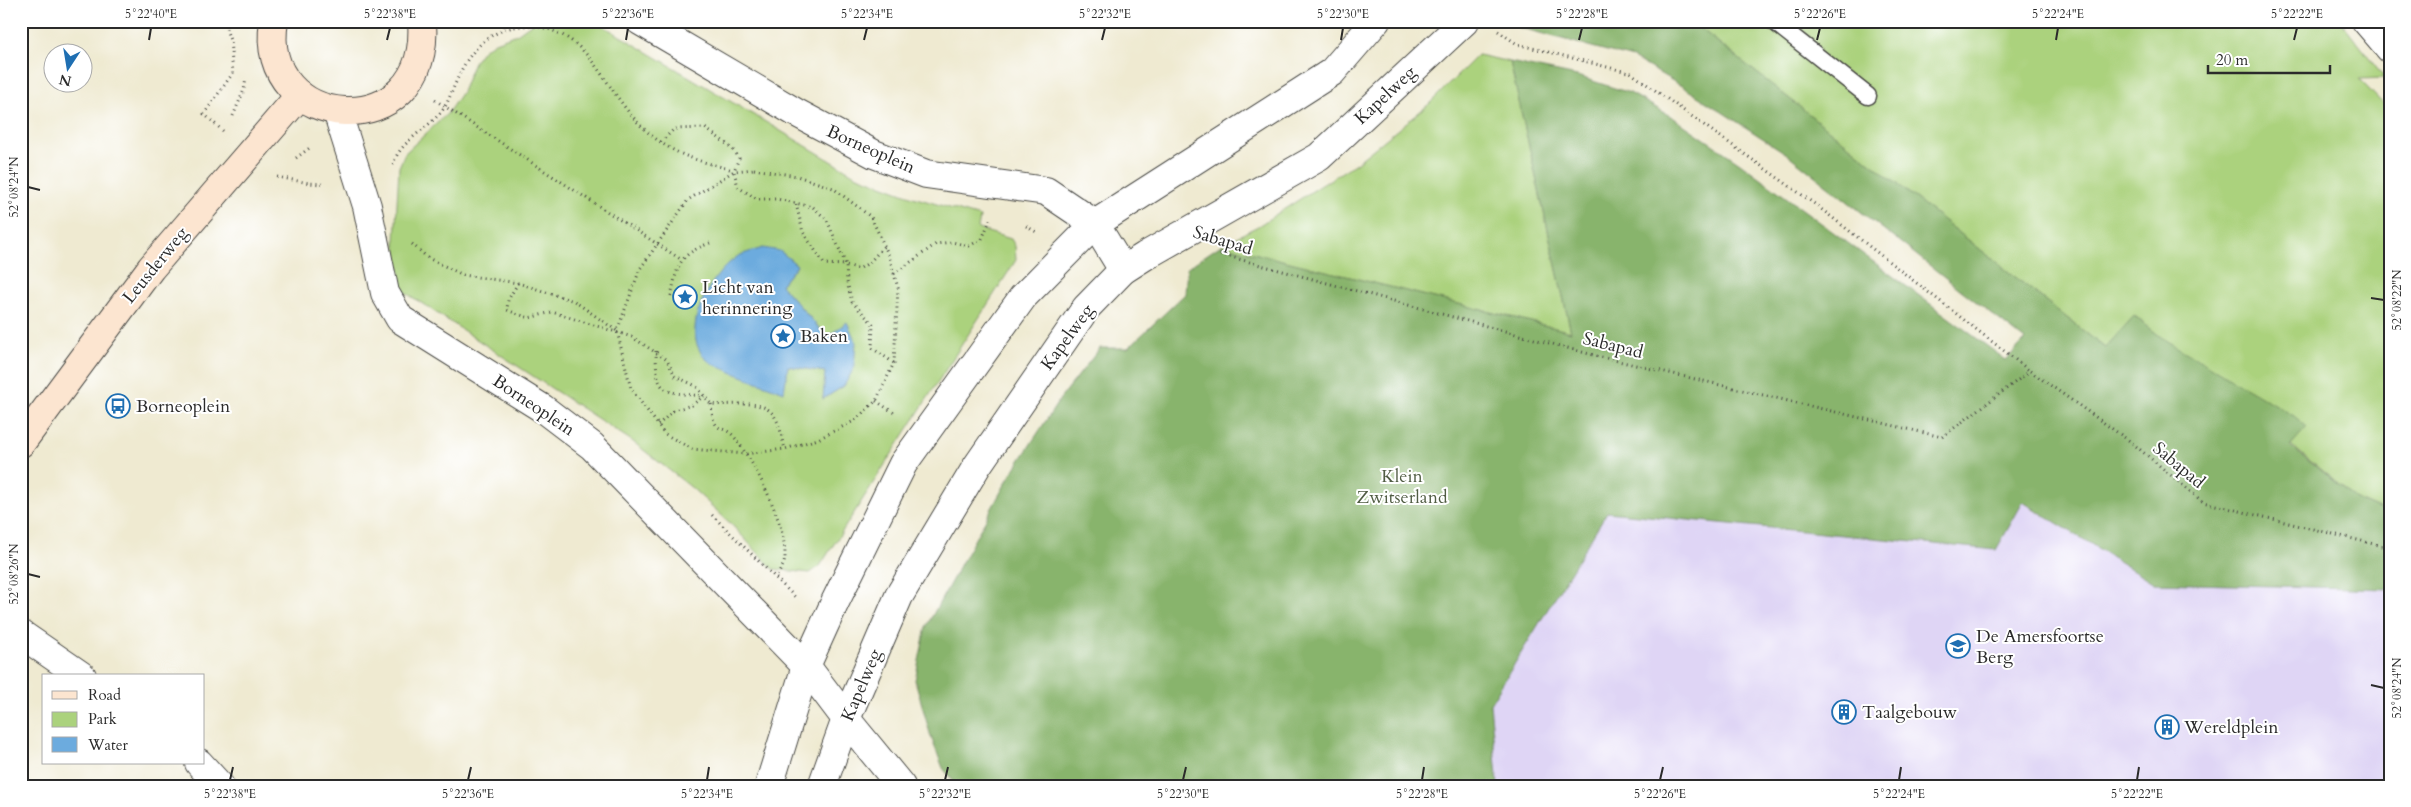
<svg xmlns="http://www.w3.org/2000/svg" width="2411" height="807" font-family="Cardo,serif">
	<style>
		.built { fill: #dfd5f5 }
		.green { fill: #abd27d; stroke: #6b7e54; fill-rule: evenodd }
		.forest { fill: #88b46c; stroke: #5a704c }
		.water { fill: #6cabde; stroke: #4c6b84 }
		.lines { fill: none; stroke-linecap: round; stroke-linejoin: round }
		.lane-casing { stroke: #484844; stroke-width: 19 }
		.street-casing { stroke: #484844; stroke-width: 30 }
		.secondary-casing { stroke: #484844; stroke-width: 30 }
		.path { stroke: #484844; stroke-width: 3; stroke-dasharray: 1 4; stroke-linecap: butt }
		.lane { stroke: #fff; stroke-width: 16 }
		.street { stroke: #fff; stroke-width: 28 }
		.secondary { stroke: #fce5d0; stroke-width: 28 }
		.ticks { fill: none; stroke: #2b2b2b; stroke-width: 2 }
		.labels { text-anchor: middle; stroke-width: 4; stroke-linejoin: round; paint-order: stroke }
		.street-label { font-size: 18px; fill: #2b2b2b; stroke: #fff }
		.poi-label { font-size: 18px; fill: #2b2b2b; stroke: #fff; text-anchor: start }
		.park-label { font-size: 18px; fill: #515d44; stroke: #fff }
		.neatline { fill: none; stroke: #2b2b2b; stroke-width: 2 }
		.ticks-label { font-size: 12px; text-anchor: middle; fill: #2b2b2b }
	</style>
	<rect width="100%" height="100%" fill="#fff"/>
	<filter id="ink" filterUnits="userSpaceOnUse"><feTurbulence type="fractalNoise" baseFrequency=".02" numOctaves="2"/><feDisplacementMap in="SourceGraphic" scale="10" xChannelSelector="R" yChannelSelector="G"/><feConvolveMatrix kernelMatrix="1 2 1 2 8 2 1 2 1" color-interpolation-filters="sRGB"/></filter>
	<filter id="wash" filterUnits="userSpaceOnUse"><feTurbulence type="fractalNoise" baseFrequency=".0096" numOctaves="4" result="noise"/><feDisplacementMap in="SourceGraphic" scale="20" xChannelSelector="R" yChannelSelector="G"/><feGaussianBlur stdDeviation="1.12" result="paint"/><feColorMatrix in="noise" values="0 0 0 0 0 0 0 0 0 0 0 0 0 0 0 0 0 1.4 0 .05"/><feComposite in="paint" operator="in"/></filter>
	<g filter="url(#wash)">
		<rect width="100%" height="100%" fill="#efead1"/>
		<!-- built -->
		<path class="built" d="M 2022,502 L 2154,583 L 2390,589 L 2390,786 L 1498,786 L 1490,704 L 1607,512 L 1996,550 Z"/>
		<!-- green -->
		<g class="green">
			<path d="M 535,21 L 595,21 L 855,175 L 913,197 L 980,217 L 978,229 L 1011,239 L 1015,246 L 1016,260 L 820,566 L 810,573 L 773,569 L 730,523 L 692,488 L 632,441 L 403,291 L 395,241 L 399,167 L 405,153 L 447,114 L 462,92 L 474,62 L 483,50 L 495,42 L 517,34 ZM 763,248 L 797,265 L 781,285 L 828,338 L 844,386 L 823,399 L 826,372 L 788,366 L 783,392 Z"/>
			<path d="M 1691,21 L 2341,21 L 2385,78 L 2359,79 L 2390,111 L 2390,514 L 2356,499 L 2135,316 L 2105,348 Z"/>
			<path d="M 1478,55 L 1510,62 L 1571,332 L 1221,245 L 1258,226 L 1356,163 L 1428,105 Z"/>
		</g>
		<!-- forest -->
		<path class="forest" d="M 1522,21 L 1691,21 L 2105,348 L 2134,316 L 2165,340 L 2294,416 L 2307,427 L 2290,446 L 2356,499 L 2390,514 L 2390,589 L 2154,583 L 2023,502 L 1996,550 L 1607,512 L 1490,704 L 1498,786 L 957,786 L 943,768 L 931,737 L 915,680 L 926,627 L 1008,479 L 1060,399 L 1100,348 L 1128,348 L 1185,294 L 1187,268 L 1221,245 L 1571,332 L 1510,62 L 1577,76 L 1630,93 L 1674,118 L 1740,163 L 2006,360 L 2025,340 L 1787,154 L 1685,88 L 1633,58 L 1510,25 Z"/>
		<!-- water -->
		<path class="water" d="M 763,248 L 780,251 L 797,265 L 781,285 L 827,337 L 847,322 L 856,342 L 854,368 L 844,386 L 823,399 L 825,372 L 788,366 L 784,392 C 769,386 713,367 706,359 C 678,331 709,278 734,259 C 741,253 754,251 763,248 Z"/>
	</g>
	<g filter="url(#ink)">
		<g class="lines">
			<!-- lane casing -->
			<g class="lane-casing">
				<path id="lane" d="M 1773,21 L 1868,96"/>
			</g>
			<!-- street casing -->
			<g class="street-casing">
				<g id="street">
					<path d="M 640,21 L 795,112 L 874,154 L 926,174 L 1046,191 L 1095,224 L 1123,270"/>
					<path d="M 2366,21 L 2390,49"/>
					<path d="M 337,111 L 367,206 L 385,293 L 400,319 L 542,408 L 592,446 L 806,666 L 846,719 L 901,786"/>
					<path d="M 21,634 L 82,676"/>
					<path d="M 199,763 L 220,786"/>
					<path d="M 769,786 L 806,666 L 835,602 L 903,464 L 1023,297 L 1095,224 L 1332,72 L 1376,21"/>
					<path d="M 822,786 L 846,719 L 899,596 L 977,466 L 1086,308 L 1123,270 L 1145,256 L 1319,157 L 1465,21"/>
				</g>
			</g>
			<!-- secondary casing -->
			<g class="secondary-casing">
				<g id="secondary">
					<path d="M 274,21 C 255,133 432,149 422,21"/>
					<path d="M 21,443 L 151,268 L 300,95"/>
				</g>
			</g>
			<!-- path -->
			<g class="path">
				<path d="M 503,21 L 506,29"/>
				<path d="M 1498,31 L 1517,44 L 1631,73 L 1816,205 L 2030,371"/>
				<path d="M 435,100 L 682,260"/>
				<path d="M 233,116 L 244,90 L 246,79"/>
				<path d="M 223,131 L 204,114 L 233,73 L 230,40 L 223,21"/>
				<path d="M 661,142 L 674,129 L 705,128 C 718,138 731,145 739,158 L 734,171 L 738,187 L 757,199 L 777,199 L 813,207 L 827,220 L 846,265 L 847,282 L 852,302 L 873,324 L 872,348 L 894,363"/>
				<path d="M 296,158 L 311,147"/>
				<path d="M 393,165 C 400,138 434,128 447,103 C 453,90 458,75 466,62 C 495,15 552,15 587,55 C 609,81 624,113 651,135 C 678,157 700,161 733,170"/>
				<path d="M 754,169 L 797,176 L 833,188 L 871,217 L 889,256 L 898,288 L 894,363 L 876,401 L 854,421 L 818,439 L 785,449 L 745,454 L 692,449 L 665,434 L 631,389 L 617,331 L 640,269 L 688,200 L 734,171 Z"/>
				<path d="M 277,177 L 309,183 L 322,184"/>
				<path d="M 796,204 L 803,232 L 824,264 L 846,265 L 859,269 L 870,262 L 884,246"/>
				<path d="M 1026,226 L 1038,233"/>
				<path d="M 412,244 L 428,258 L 463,275 L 518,283 L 574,301 L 617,331"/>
				<path d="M 1220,254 L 1597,356 L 1942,437 L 2030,371 L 2131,442 L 2203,502 L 2390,548"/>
				<path d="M 894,274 L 936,244 L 952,242 L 969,246 L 982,239 L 991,218"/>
				<path d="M 518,283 L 508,300 L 507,310 L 529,318 L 552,312 L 632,337 L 667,360 L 675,376 L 696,386 L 711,404 C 733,407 765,396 776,419 C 781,428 782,440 785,449"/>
				<path d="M 671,296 C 678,264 678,255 710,243"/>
				<path d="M 656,351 C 656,394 662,392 703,396"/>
				<path d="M 876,401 L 896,414"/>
				<path d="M 711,404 C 714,438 723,422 735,438 C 756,465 786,523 785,557 C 785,564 779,572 776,578"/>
				<path d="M 658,425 L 674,410 L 692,405 L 704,396"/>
				<path d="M 712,515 L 797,599"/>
			</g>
			<!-- lane -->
			<use href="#lane" class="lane"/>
			<!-- street -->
			<use href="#street" class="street"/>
			<!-- secondary -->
			<use href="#secondary" class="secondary"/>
		</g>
	</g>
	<!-- ticks -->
	<path class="ticks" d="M 149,40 L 151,28M 387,40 L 390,28M 626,40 L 628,28M 864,40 L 867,28M 1102,40 L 1105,28M 1341,40 L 1343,28M 1579,40 L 1582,28M 1817,40 L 1820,28M 2056,40 L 2058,28M 2294,40 L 2297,28M 28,187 L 40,190M 2371,298 L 2384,300M 28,574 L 40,577M 2371,685 L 2384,688M 230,780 L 233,767M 468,780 L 471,767M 707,780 L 709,767M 945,780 L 948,767M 1183,780 L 1186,767M 1422,780 L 1424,767M 1660,780 L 1663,767M 1899,780 L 1901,767M 2137,780 L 2139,767"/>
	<!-- icons -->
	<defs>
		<g id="sight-ring" transform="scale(1.25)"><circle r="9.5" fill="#fff" stroke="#1f6fb2" stroke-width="1.5"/><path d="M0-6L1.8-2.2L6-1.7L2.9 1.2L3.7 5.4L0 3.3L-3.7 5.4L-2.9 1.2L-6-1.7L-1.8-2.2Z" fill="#1f6fb2"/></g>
		<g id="bus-ring" transform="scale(1.25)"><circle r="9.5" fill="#fff" stroke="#1f6fb2" stroke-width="1.5"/><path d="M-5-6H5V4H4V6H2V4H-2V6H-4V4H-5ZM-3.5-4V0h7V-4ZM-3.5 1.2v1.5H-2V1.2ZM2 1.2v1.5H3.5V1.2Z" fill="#1f6fb2"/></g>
		<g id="school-ring" transform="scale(1.25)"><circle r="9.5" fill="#fff" stroke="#1f6fb2" stroke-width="1.5"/><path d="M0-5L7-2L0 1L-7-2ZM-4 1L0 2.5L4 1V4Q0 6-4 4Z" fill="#1f6fb2"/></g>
		<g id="building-ring" transform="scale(1.25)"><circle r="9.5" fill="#fff" stroke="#1f6fb2" stroke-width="1.5"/><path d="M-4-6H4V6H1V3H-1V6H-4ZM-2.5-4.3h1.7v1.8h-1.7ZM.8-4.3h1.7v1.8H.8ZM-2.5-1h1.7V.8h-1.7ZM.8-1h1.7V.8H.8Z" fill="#1f6fb2"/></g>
	</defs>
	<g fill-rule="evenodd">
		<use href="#sight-ring" x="685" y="297"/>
		<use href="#sight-ring" x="783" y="336"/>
		<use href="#bus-ring" x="118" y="406"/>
		<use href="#school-ring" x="1958" y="646"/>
		<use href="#building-ring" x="1844" y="712"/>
		<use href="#building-ring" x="2167" y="727"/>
	</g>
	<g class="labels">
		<!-- street labels -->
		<g class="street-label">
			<text transform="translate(1385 95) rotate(-43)" y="6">Kapelweg</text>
			<text transform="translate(871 149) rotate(24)" y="6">Borneoplein</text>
			<text transform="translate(1223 240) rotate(17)" y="6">Sabapad</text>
			<text transform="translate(155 265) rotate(-51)" y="6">Leusderweg</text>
			<text transform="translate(1067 337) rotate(-54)" y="6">Kapelweg</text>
			<text transform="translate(1613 345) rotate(14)" y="6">Sabapad</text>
			<text transform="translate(534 405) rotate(34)" y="6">Borneoplein</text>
			<text transform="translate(2179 465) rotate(40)" y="6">Sabapad</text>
			<text transform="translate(861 685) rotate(-67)" y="6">Kapelweg</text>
		</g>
		<!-- poi labels -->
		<g class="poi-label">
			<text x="702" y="293">Licht van<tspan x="702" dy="21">herinnering</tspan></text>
			<text x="800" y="342">Baken</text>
			<text x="136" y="412">Borneoplein</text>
			<text x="1976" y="642">De Amersfoortse<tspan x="1976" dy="21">Berg</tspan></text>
			<text x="1862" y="718">Taalgebouw</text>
			<text x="2184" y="733">Wereldplein</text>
		</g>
		<!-- park labels -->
		<g class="park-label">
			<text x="1402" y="482">Klein<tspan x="1402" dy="21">Zwitserland</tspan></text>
		</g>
	</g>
	<!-- margin -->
	<rect width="2411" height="807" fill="none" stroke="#fff" stroke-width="55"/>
	<!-- legend -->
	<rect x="42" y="674" width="162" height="90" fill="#ffffff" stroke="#aaaaaa"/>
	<rect x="52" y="691" width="25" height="8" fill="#fce5d0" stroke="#aaaaaa"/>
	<text x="88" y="700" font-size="15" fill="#2b2b2b">Road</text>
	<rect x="52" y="712" width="25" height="15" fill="#abd27d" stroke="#aaaaaa"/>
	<text x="88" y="724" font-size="15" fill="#2b2b2b">Park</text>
	<rect x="52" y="737" width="25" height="15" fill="#6cabde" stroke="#aaaaaa"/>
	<text x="88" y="750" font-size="15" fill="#2b2b2b">Water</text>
	<!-- north arrow -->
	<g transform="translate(68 68) rotate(192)"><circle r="24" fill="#ffffff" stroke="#aaaaaa"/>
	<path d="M0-4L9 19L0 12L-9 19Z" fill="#1f6fb2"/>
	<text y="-8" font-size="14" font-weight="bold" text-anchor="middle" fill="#2b2b2b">N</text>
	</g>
	<!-- scale -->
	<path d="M2208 65v8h122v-8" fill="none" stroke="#2b2b2b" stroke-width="2.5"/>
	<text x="2216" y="65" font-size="15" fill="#2b2b2b" stroke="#ffffff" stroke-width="4" paint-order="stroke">20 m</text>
	<rect x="28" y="28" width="2356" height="752" class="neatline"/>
	<g class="ticks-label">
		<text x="151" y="18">5°22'40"E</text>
		<text x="390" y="18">5°22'38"E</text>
		<text x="628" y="18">5°22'36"E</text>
		<text x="867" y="18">5°22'34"E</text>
		<text x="1105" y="18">5°22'32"E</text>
		<text x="1343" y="18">5°22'30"E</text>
		<text x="1582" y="18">5°22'28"E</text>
		<text x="1820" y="18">5°22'26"E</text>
		<text x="2058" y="18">5°22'24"E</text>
		<text x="2297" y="18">5°22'22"E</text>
		<text transform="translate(14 187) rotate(-90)" y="4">52°08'24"N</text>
		<text transform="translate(2397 300) rotate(-90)" y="4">52°08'22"N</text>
		<text transform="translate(14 574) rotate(-90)" y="4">52°08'26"N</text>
		<text transform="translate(2397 688) rotate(-90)" y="4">52°08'24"N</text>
		<text x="230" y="798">5°22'38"E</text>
		<text x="468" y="798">5°22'36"E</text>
		<text x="707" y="798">5°22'34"E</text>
		<text x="945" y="798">5°22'32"E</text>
		<text x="1183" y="798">5°22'30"E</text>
		<text x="1422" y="798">5°22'28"E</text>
		<text x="1660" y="798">5°22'26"E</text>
		<text x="1899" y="798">5°22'24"E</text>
		<text x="2137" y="798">5°22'22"E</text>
	</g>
</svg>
